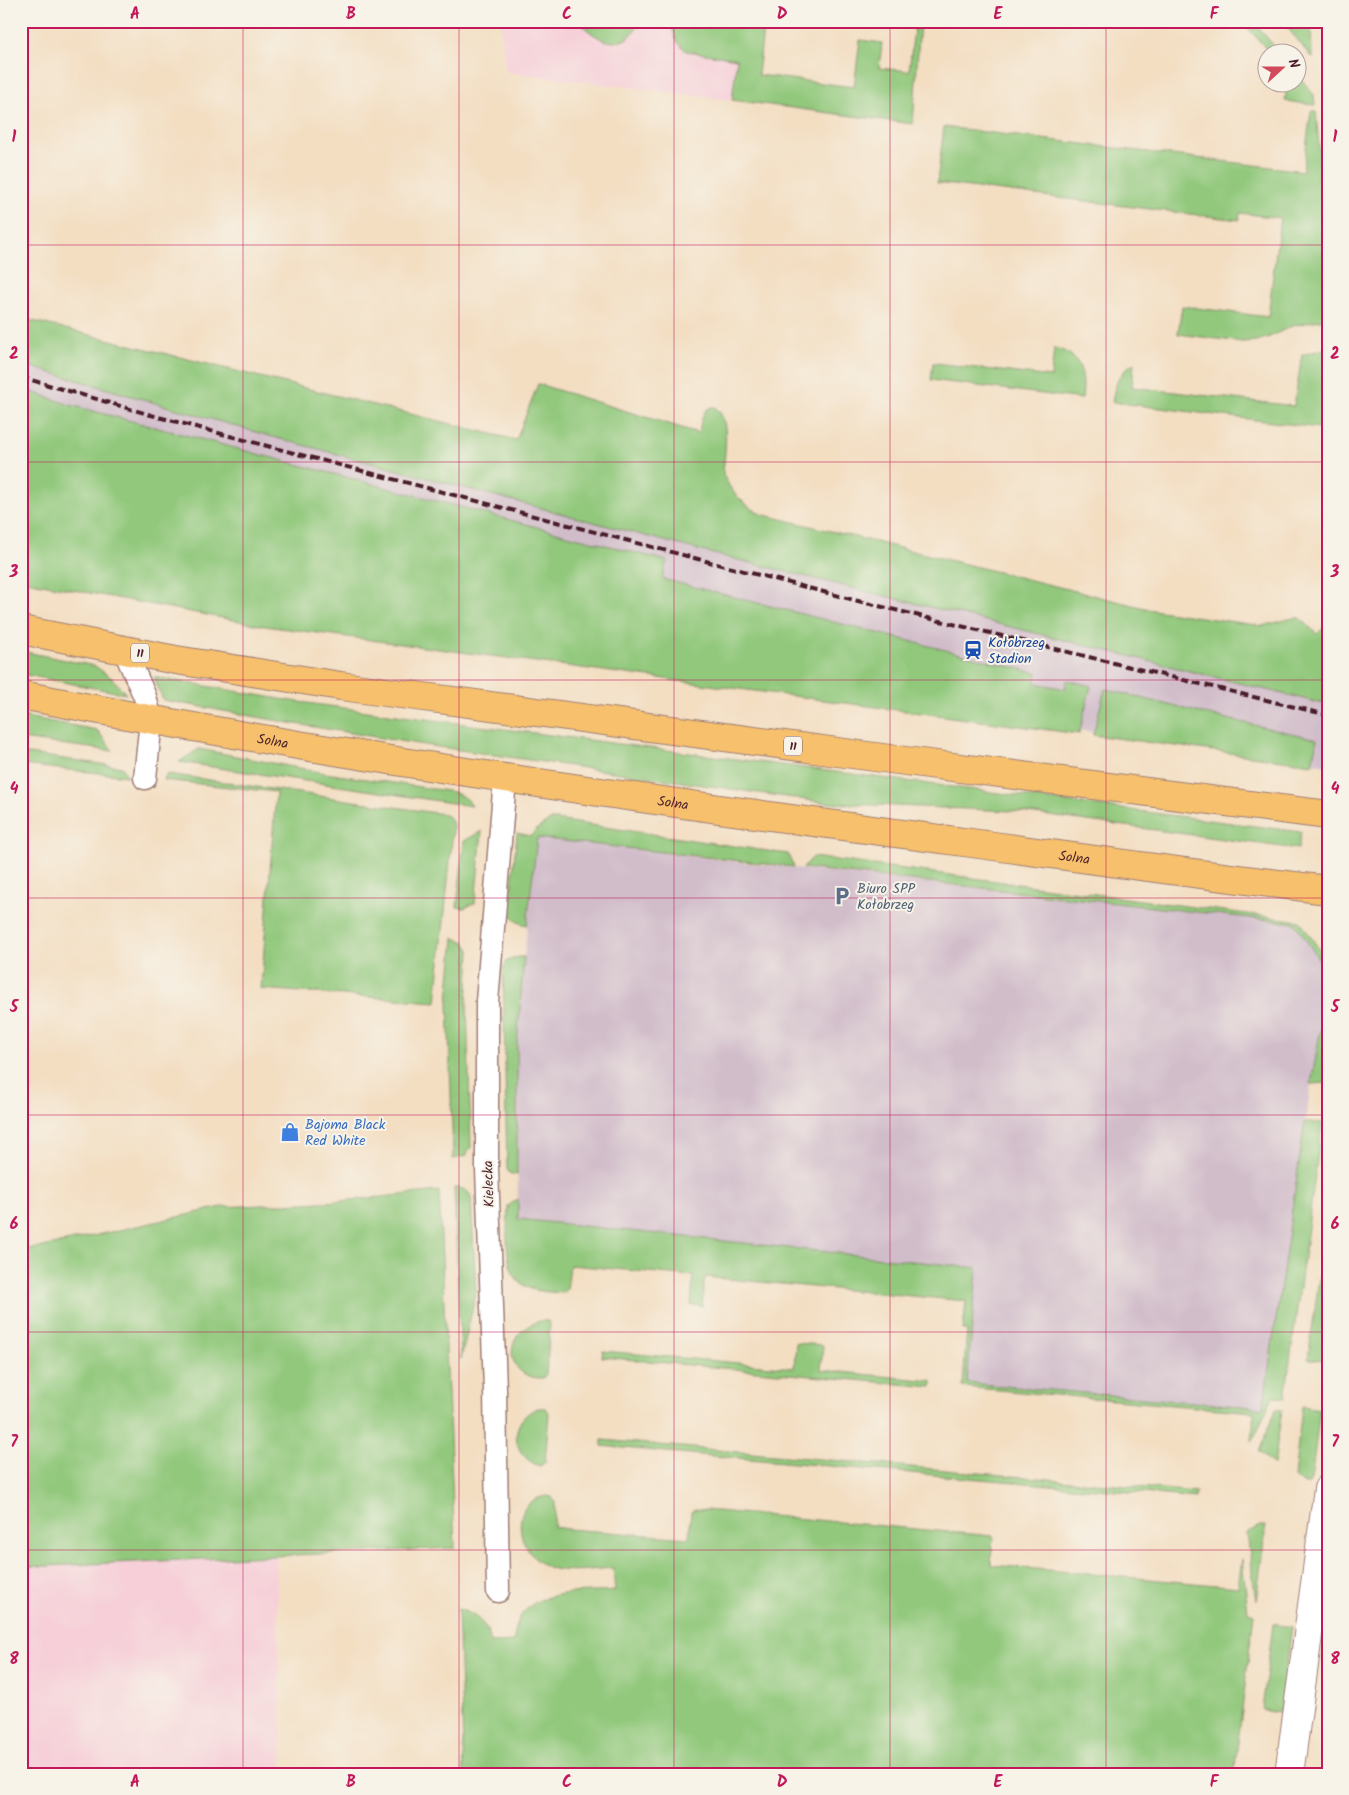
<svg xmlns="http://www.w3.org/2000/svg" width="1349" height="1795" font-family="Kalam,sans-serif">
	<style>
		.built { fill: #f6cfd8 }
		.industrial { fill: #d1bdca }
		.green { fill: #91c87b; stroke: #6e7453 }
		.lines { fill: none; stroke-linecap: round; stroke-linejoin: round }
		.service-casing { stroke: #9e7e76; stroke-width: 25 }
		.minor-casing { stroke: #9e7e76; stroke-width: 30 }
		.primary-casing { stroke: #9e7e76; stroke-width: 30 }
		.service { stroke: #fff; stroke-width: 22 }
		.minor { stroke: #fff; stroke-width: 28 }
		.primary { stroke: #f7c06c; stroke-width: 28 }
		.rail { stroke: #4a1f2b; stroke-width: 4; stroke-dasharray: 8 4; stroke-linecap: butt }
		.grid { fill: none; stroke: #c2185b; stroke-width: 1; stroke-opacity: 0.55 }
		.labels { text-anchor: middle; stroke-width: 4; stroke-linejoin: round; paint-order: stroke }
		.shield { fill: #f7f3e8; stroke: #7e5f64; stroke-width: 1 }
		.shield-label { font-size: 12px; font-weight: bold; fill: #4a1f2b }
		.transit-label { font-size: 14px; fill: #164399; stroke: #f7f3e8; text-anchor: start }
		.street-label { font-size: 14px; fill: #4a1f2b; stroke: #f7f3e8 }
		.service-label { font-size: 14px; fill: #4e5e75; stroke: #f7f3e8; text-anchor: start }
		.shop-label { font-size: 14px; fill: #366cbe; stroke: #f7f3e8; text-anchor: start }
		.neatline { fill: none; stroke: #c2185b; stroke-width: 2 }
		.grid-label { font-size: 16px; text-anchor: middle; font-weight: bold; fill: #c2185b }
	</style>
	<rect width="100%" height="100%" fill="#f7f3e8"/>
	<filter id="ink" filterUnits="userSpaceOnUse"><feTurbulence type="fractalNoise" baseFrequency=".02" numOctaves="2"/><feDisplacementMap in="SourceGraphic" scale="10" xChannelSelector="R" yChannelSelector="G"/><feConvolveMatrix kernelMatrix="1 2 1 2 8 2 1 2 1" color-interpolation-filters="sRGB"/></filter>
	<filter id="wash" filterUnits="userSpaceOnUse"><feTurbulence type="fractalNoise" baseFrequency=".0096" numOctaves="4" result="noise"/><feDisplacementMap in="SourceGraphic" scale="20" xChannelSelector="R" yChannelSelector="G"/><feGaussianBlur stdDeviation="1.12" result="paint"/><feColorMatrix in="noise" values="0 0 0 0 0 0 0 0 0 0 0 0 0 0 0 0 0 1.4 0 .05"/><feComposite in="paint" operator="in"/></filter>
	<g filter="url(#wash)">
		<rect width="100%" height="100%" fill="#f3dec2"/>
		<!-- built -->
		<g class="built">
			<path d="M 500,21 L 741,21 L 732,100 L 507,72 L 504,60 Z"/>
			<path d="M 276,1555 L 282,1774 L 21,1774 L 21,1567 Z"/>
		</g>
		<!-- industrial -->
		<g class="industrial">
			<path d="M 21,319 L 526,458 L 538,384 L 724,440 L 721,504 L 1050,585 L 1065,599 L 1328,640 L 1328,765 L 263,616 L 21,562 Z"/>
			<path d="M 537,838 L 738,862 L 1295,923 L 1328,973 L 1328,988 L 1311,1084 L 1263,1408 L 966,1383 L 977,1268 L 518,1219 L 517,1044 L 524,957 Z"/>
		</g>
		<!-- green -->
		<g class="green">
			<path d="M 579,21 L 639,21 C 627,55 596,42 579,21 Z"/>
			<path d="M 670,21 L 764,21 L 758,75 L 854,87 L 860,40 L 882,43 L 879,68 L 909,71 L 915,21 L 920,21 L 913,124 L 732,100 L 737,59 L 686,51 L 677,42 Z"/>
			<path d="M 1242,21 L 1253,21 L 1279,52 L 1269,52 Z"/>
			<path d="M 1282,21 L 1311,21 L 1312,58 Z"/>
			<path d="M 1297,74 L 1314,95 L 1315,105 L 1285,101 L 1287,83 L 1296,82 Z"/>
			<path d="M 1311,111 L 1316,111 L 1328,251 L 1328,318 L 1292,326 L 1267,338 L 1256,341 L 1242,342 L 1178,334 L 1182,306 L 1268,317 L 1280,218 L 1240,213 L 1239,220 L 937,183 L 944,127 L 1303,171 Z"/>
			<path d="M 21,318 L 516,440 L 538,384 L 698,433 C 702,423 701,407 714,407 C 732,417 724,456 723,474 C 731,493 743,504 761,514 L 1153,610 L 1262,626 L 1297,617 L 1301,619 L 1317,634 L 1328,623 L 1328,705 L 706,552 L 273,437 L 21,364 Z"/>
			<path d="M 1054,348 C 1082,354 1085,375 1082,399 L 931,380 L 933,363 L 935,363 L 1051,377 Z"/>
			<path d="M 1328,348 L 1328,429 L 1112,402 C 1115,385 1118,373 1134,363 L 1132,387 L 1294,406 L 1302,355 Z"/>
			<path d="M 21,388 L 70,405 L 667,561 L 662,579 L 1037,673 L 1035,683 L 1065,689 L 1067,680 L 1091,686 L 1079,734 L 265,626 L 21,580 Z"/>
			<path d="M 21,651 L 95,666 L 113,679 L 126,694 L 21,674 Z"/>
			<path d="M 154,677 L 292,701 L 418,718 L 1301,832 L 1298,849 L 1012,811 L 828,803 L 418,744 L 290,723 L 163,700 Z"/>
			<path d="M 1105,689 L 1209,715 L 1317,739 L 1312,764 L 1093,735 Z"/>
			<path d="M 21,716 L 97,730 L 113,751 L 21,739 Z"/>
			<path d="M 199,749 L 325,773 L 454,792 L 467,799 L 472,806 L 179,762 Z"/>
			<path d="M 21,753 L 122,767 L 127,776 L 21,765 Z"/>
			<path d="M 168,774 L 443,814 C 451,818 453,821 453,830 L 436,1002 L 261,989 L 276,792 L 163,780 Z"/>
			<path d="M 550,820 L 556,820 L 788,854 L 794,867 L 537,838 L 527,925 C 518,923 512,920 509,911 L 517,833 L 531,836 L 537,829 Z"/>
			<path d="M 482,831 L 475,903 L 464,908 L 457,907 L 464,841 Z"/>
			<path d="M 813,857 L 1300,921 L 1328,962 L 1328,973 L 1295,923 L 803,868 Z"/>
			<path d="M 454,938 L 465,942 L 470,950 L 467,1002 L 471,1147 L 466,1156 L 453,1159 L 448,1001 Z"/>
			<path d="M 519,957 L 524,957 L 517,1044 L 517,1175 L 509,1173 L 507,1169 L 503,968 L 507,961 Z"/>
			<path d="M 1328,988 L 1328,1077 L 1327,1083 L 1311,1084 Z"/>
			<path d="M 1305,1122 L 1322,1123 L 1285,1398 L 1273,1396 L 1252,1442 L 1254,1412 L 963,1387 L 967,1330 L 963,1330 L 966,1301 L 705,1277 L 702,1306 L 691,1305 L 693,1276 L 570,1265 L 567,1290 L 563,1293 C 552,1292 539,1292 529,1288 C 500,1276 508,1231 508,1206 L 518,1199 L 518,1219 L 977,1268 L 967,1383 L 1263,1408 Z"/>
			<path d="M 454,1188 C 462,1188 468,1189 471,1197 L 476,1293 L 461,1359 Z"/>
			<path d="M 439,1191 L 455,1548 L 21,1567 L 21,1249 L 39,1248 L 222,1207 L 341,1201 Z"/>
			<path d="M 1328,1214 L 1328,1351 L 1327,1360 L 1308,1359 Z"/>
			<path d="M 540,1321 L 548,1321 L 550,1326 L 546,1374 L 543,1378 C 504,1379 501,1332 540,1321 Z"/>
			<path d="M 796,1343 L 823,1345 L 821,1370 L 932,1381 L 932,1387 L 602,1357 L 603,1351 L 794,1368 Z"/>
			<path d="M 1302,1406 L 1320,1409 L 1311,1480 L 1309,1484 L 1305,1484 L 1294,1478 Z"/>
			<path d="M 538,1408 L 546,1408 L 549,1413 L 545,1462 L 540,1466 C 511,1457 507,1420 538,1408 Z"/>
			<path d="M 1276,1409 L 1282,1410 L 1274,1465 L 1259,1452 Z"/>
			<path d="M 602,1440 L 1196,1492 L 1195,1498 L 1176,1496 L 656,1451 L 602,1446 Z"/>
			<path d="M 547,1496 L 552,1497 L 555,1502 L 554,1527 L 567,1529 L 689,1538 L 691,1512 L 695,1509 L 993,1536 L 991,1565 L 1238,1587 L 1242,1559 L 1248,1612 L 1254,1614 L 1234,1774 L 464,1774 L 458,1609 C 476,1614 488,1624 491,1643 L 513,1642 C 515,1634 516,1623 521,1616 C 540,1587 586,1594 615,1591 L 613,1568 C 595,1569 565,1574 548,1567 C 517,1555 506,1501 547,1496 Z"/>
			<path d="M 1261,1526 L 1266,1526 L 1256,1601 L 1247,1533 Z"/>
			<path d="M 1273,1624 L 1292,1627 L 1280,1713 L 1262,1710 Z"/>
		</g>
	</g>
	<g filter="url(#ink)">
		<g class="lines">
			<!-- service casing -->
			<g class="service-casing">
				<g id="service">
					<path d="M 125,651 L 145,697 L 151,720 L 145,778"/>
					<path d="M 498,1591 L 495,1389 L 487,1169 L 487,1002 L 505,779"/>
				</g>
			</g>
			<!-- minor casing -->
			<g class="minor-casing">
				<path id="minor" d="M 1289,1774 L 1328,1489"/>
			</g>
			<!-- primary casing -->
			<g class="primary-casing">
				<g id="primary">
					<path d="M 21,630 L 176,660 L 341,686 L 890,759 L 1328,815"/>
					<path id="s1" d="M 21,695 C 339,757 658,802 979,844 C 1095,860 1211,876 1328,890"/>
				</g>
			</g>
			<!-- service -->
			<use href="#service" class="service"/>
			<!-- minor -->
			<use href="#minor" class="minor"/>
			<!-- primary -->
			<use href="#primary" class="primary"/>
			<!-- rail -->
			<path class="rail" d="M 21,377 L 151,415 L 271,447 L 858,601 L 1328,715"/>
		</g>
	</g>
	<!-- grid -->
	<path class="grid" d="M 243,21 L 243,1774M 459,21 L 459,1774M 674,21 L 674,1774M 890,21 L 890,1774M 1106,21 L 1106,1774M 21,245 L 1328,245M 21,462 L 1328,462M 21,680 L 1328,680M 21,898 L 1328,898M 21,1115 L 1328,1115M 21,1332 L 1328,1332M 21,1550 L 1328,1550"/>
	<!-- icons -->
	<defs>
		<g id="station-bare" transform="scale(1.5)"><path d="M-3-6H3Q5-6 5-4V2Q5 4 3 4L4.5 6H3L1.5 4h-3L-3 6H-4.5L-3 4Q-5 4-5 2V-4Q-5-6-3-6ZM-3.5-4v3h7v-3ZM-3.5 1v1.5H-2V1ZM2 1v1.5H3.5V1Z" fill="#1a4fb4" stroke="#f7f3e8" stroke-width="2.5" paint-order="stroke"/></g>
		<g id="parking-bare" transform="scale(1.5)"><path d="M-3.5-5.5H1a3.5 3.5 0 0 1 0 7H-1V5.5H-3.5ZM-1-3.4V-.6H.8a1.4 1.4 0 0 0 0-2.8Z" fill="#5c6f8a" stroke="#f7f3e8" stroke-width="2.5" paint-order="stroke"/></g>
		<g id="shop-bare" transform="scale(1.5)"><path d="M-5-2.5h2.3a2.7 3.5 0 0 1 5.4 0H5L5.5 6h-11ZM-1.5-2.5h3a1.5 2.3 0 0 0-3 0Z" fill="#3f7fe0" stroke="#f7f3e8" stroke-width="2.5" paint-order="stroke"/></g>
	</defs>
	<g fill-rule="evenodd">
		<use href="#station-bare" x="973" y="650"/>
		<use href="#parking-bare" x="842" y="896"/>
		<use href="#shop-bare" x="290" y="1132"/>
	</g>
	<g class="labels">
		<!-- shield labels -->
		<g class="shield">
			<rect x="131" y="643.5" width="18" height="19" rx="4"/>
			<rect x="784" y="736.5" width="18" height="19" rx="4"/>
		</g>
		<g class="shield-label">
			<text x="140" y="657">11</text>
			<text x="793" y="750">11</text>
		</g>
		<!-- transit labels -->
		<g class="transit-label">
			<text x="988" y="647">Kołobrzeg<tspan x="988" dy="16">Stadion</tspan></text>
		</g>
		<!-- street labels -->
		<g class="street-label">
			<text dy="5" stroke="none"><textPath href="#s1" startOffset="256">Solna</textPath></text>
			<text dy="5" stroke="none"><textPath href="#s1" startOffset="661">Solna</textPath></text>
			<text dy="5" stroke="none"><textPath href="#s1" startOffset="1066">Solna</textPath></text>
			<text transform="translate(488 1184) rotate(-92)" y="5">Kielecka</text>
		</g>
		<!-- service labels -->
		<g class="service-label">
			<text x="857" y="893">Biuro SPP<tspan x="857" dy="16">Kołobrzeg</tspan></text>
		</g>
		<!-- shop labels -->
		<g class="shop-label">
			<text x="305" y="1129">Bajoma Black<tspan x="305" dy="16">Red White</tspan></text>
		</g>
	</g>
	<!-- margin -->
	<rect width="1349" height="1795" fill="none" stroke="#f7f3e8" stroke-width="55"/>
	<!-- north arrow -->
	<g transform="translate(1282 68) rotate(69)"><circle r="24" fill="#f7f3e8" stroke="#b29e9c"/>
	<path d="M0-4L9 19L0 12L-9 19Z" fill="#d1495b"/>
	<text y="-8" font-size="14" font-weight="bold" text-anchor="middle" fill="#4a1f2b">N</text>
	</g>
	<rect x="28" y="28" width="1294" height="1740" class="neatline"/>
	<g class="grid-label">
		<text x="135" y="19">A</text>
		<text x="351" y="19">B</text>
		<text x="567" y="19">C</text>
		<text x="782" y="19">D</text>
		<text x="998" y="19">E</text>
		<text x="1214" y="19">F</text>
		<text x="14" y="142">1</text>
		<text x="1335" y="142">1</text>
		<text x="14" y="359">2</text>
		<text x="1335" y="359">2</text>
		<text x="14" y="577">3</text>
		<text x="1335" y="577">3</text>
		<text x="14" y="794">4</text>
		<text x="1335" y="794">4</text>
		<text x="14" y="1012">5</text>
		<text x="1335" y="1012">5</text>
		<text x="14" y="1229">6</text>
		<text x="1335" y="1229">6</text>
		<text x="14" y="1447">7</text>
		<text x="1335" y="1447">7</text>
		<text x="14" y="1664">8</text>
		<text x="1335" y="1664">8</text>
		<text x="135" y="1787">A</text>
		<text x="351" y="1787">B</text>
		<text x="567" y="1787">C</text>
		<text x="782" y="1787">D</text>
		<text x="998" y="1787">E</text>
		<text x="1214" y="1787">F</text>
	</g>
</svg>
